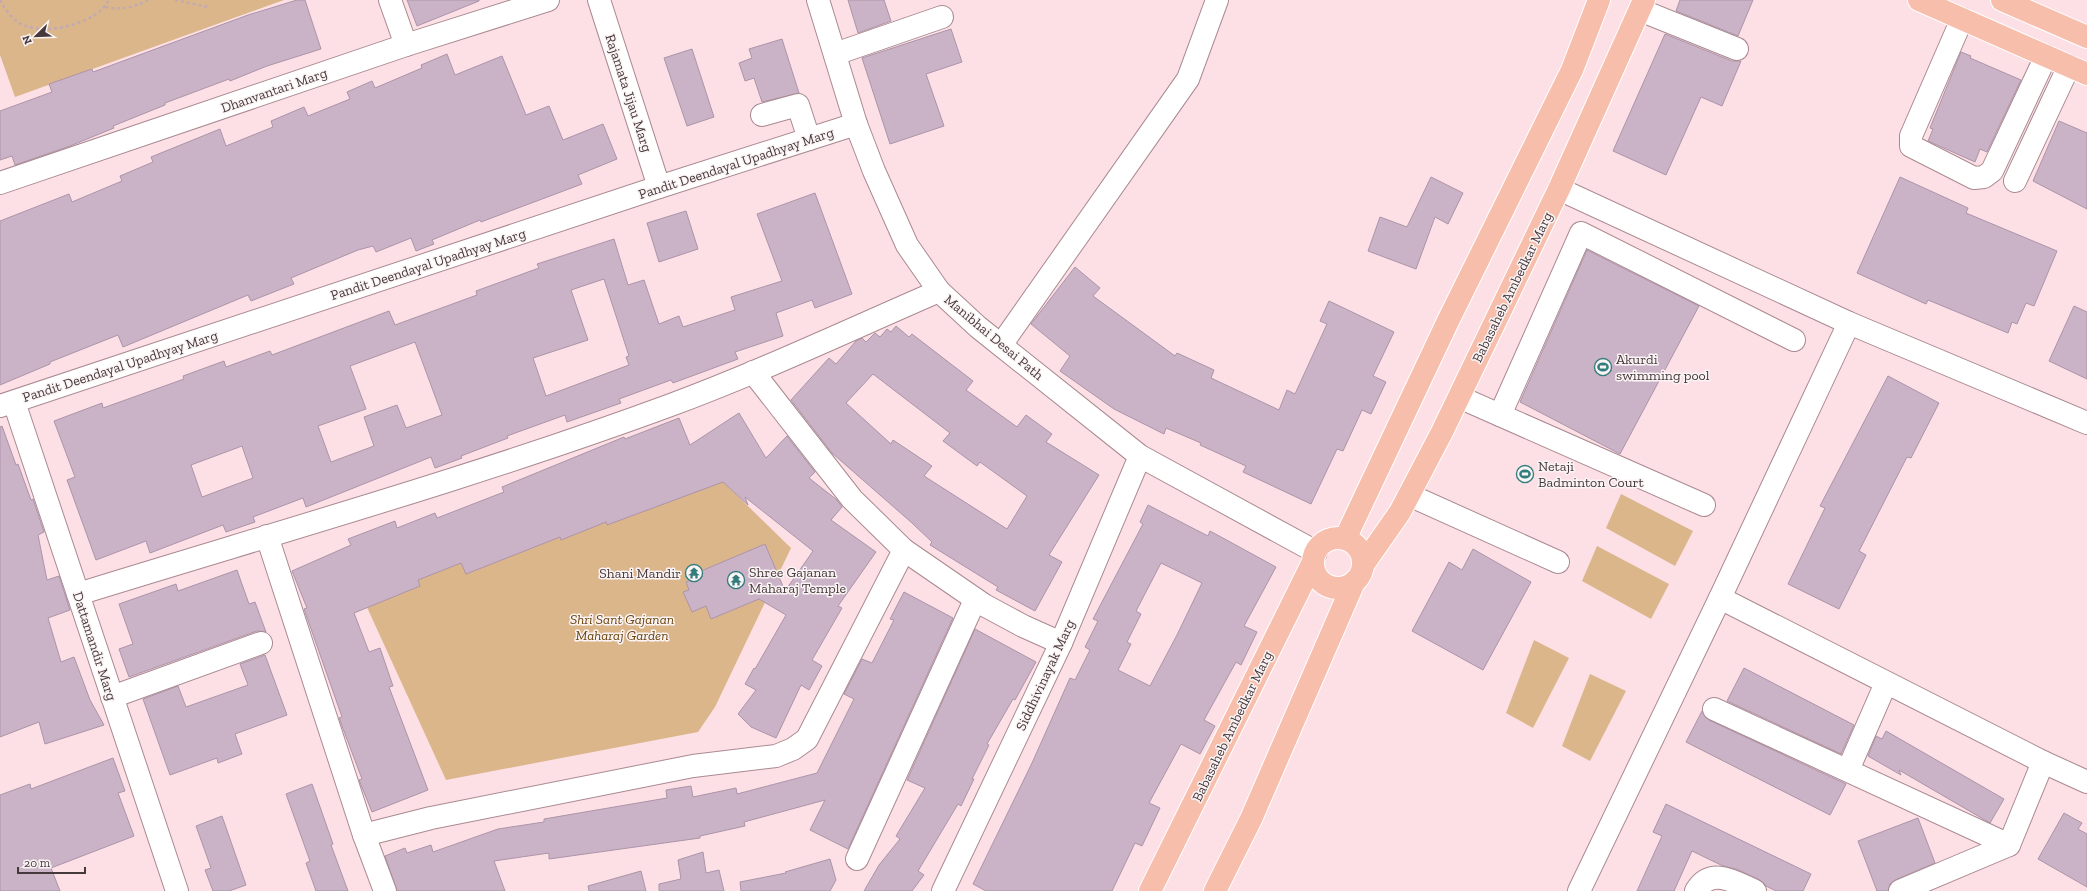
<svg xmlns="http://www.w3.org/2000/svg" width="2087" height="891" font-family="'Zilla Slab',serif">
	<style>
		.green { fill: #dbb68b }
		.building { fill: #cab2c7; stroke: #ac94a9; fill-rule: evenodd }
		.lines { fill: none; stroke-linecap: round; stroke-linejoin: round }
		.minor-casing { stroke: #aa8a91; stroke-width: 24 }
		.major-casing { stroke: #fff; stroke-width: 24 }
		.path { stroke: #c2aaaf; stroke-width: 2.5; stroke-dasharray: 3 3; stroke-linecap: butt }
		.minor { stroke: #fff; stroke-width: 22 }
		.major { stroke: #f8beac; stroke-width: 22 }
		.labels { text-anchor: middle; stroke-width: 3; stroke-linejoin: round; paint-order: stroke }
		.street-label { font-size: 14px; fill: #46393b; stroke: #fbf4f5 }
		.poi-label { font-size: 14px; fill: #46393b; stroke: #fbf4f5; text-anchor: start }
		.park-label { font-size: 14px; font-style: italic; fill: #6a440d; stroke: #fbf4f5 }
	</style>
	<rect width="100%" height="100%" fill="#fde0e6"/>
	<!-- green -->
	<g class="green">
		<path d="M 0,0 L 284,0 L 15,97 L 0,55 Z"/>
		<path d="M 712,471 L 791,548 L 715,707 L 698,732 L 446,780 L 360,592 Z"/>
		<path d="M 1621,494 L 1693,531 L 1675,566 L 1606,528 Z"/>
		<path d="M 1597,546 L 1669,584 L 1651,619 L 1582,581 Z"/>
		<path d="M 1534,640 L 1569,658 L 1533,728 L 1506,713 Z"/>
		<path d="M 1590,674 L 1626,691 L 1590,761 L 1562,746 Z"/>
	</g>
	<!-- building -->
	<g class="building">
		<path d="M 297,0 L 305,0 L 321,49 L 267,66 L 230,81 L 229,79 L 165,103 L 165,105 L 113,126 L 114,128 L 70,146 L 15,165 L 12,156 L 0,160 L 0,111 L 52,92 L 49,84 L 92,69 L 93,72 L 248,15 Z"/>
		<path d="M 407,0 L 479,0 L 479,1 L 417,26 Z"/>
		<path d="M 848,0 L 884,0 L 891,21 L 858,33 Z"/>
		<path d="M 1680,0 L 1753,0 L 1738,36 L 1676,11 Z"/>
		<path d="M 951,29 L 962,62 L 926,74 L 944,126 L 890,144 L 862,58 Z"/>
		<path d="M 1665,34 L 1732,61 L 1741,61 L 1722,106 L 1701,97 L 1666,175 L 1613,151 Z"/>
		<path d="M 782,39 L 799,93 L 762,102 L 754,78 L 745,81 L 739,63 L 752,58 L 749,49 Z"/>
		<path d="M 692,49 L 714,117 L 687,126 L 664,58 Z"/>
		<path d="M 1961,52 L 1971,56 L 1970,58 L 2021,80 L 1987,152 L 1980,149 L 1975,162 L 1928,141 L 1933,129 L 1930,128 Z"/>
		<path d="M 447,54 L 455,75 L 502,56 L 526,115 L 549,106 L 563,140 L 603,124 L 617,159 L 578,175 L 582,184 L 481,222 L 480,220 L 432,240 L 434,244 L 416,251 L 411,238 L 376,252 L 373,246 L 358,250 L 291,278 L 294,284 L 251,301 L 248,295 L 123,347 L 118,335 L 50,362 L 50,364 L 0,385 L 0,221 L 69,194 L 72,202 L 122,181 L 120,176 L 153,162 L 151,157 L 220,129 L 226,146 L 273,127 L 271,121 L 304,107 L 308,116 L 350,99 L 347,92 L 372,81 L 375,88 L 422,68 L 421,65 Z"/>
		<path d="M 2059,121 L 2087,133 L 2087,209 L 2033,181 Z"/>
		<path d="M 1431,177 L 1463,193 L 1448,224 L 1435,217 L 1416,269 L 1368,251 L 1380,217 L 1407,227 Z"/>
		<path d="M 1900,177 L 1968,208 L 1966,213 L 2057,251 L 2034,306 L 2026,303 L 2017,324 L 2012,322 L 2008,333 L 1928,300 L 1926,304 L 1857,273 Z"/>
		<path d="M 815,193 L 852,294 L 815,308 L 812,300 L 776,313 L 783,336 L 735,352 L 738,359 L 673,383 L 671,380 L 619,399 L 621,403 L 567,422 L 565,415 L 507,436 L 508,438 L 461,456 L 462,458 L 435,468 L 431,457 L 306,507 L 303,498 L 253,517 L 255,522 L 226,532 L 223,525 L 150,553 L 146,541 L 96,560 L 67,480 L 75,477 L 54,421 L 102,403 L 103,408 L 184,379 L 183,376 L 224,361 L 226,367 L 270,351 L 272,355 L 389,311 L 395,325 L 477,295 L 476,291 L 539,268 L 537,264 L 614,239 L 628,285 L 644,280 L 659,324 L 679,316 L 683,327 L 735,310 L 731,297 L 782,281 L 757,214 ZM 604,279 L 629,356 L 626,357 L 629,365 L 546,396 L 533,358 L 588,340 L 571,290 ZM 415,342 L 442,415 L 406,428 L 397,405 L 364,417 L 374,446 L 331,462 L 318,426 L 366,409 L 350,366 ZM 242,446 L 253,478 L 202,497 L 191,465 Z"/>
		<path d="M 686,211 L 698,249 L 659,262 L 647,223 Z"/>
		<path d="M 1587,250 L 1699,306 L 1620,454 L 1520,402 Z"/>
		<path d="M 1075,267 L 1100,288 L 1093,296 L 1175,356 L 1177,353 L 1214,370 L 1211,378 L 1279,410 L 1287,390 L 1295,394 L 1327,324 L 1320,321 L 1329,301 L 1394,332 L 1373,376 L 1386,382 L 1371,414 L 1362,410 L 1343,451 L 1337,449 L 1311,504 L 1243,472 L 1246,466 L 1200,445 L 1201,443 L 1166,428 L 1164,434 L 1114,409 L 1060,371 L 1070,356 L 1031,324 Z"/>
		<path d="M 2074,306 L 2087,312 L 2087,379 L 2049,361 Z"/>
		<path d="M 896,326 L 909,337 L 912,334 L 973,381 L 966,390 L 1017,427 L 1026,415 L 1052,434 L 1046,442 L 1099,475 L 1049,555 L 1062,562 L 1035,611 L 996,590 L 998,587 L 930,545 L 932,542 L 912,523 L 832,453 L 791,400 L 829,358 L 836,364 L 856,341 L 862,338 L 866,342 L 875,333 L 880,337 L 887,329 L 891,332 ZM 873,374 L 950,433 L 943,441 L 977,466 L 980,462 L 1027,496 L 1007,529 L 924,476 L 932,466 L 893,440 L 891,444 L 846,403 Z"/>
		<path d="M 1888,376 L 1939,403 L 1911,458 L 1907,457 L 1859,551 L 1866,555 L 1839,609 L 1788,584 L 1825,508 L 1820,506 Z"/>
		<path d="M 739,413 L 766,458 L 787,436 L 815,472 L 809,478 L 837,500 L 842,507 L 831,520 L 876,552 L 838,606 L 842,608 L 812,660 L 822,666 L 809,690 L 801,685 L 776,738 L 751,727 L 738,714 L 756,690 L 745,684 L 754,668 L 755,669 L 786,615 L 759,599 L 711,619 L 706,606 L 692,612 L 683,592 L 689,590 L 686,582 L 696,578 L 694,574 L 765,544 L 785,591 L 813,551 L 745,497 L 748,505 L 723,482 L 607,525 L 606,522 L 561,540 L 560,537 L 466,574 L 461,563 L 418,580 L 420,586 L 354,613 L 369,652 L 380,648 L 393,686 L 389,687 L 428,790 L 372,812 L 359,780 L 362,779 L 339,718 L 342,717 L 304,609 L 307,608 L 292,571 L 351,545 L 348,539 L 395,521 L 397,528 L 435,513 L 437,518 L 504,492 L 502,487 L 624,437 L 625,439 L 679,418 L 690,445 Z"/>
		<path d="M 2,426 L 16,465 L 18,464 L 31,500 L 33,499 L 44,532 L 38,535 L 47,580 L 59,576 L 70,610 L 48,618 L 61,662 L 74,657 L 90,700 L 104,725 L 45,744 L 39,722 L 0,737 L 0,427 Z"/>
		<path d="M 1148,505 L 1208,536 L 1210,531 L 1276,567 L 1244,626 L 1257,632 L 1241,665 L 1236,662 L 1204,720 L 1215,726 L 1200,754 L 1181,744 L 1149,803 L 1160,808 L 1142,846 L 1135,843 L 1112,891 L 986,891 L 973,884 L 1032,763 L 1070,678 L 1075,680 L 1090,650 L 1085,647 L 1098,621 L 1093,619 L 1143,524 L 1140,522 ZM 1161,563 L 1202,583 L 1177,635 L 1150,686 L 1118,670 L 1131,644 L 1127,642 L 1141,614 L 1136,611 Z"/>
		<path d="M 1473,549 L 1531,582 L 1483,670 L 1412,631 L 1449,562 L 1462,570 Z"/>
		<path d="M 237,570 L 249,604 L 255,602 L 266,632 L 257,631 L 129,677 L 119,649 L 133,644 L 119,604 L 176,584 L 178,591 Z"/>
		<path d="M 904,592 L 953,618 L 848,849 L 810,830 L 825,800 L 744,822 L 745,826 L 700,836 L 700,838 L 549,859 L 549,853 L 494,861 L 505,891 L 397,891 L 385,856 L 405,848 L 407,853 L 431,845 L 433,852 L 498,829 L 544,822 L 544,819 L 667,798 L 666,790 L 691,786 L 693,797 L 736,788 L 737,794 L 817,773 L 854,699 L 844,694 L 862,659 L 872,663 L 894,620 L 890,619 Z"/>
		<path d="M 975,629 L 1036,662 L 1015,700 L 1013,699 L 987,744 L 989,745 L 972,779 L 974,779 L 961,806 L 958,804 L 918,871 L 924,875 L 912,891 L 864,891 L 879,865 L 900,839 L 896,836 L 925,788 L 907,780 Z"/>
		<path d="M 265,655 L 287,715 L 235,734 L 242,754 L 218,763 L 217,758 L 170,775 L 143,699 L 178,686 L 186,707 L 248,685 L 240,664 Z"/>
		<path d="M 1744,668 L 1854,725 L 1841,754 L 1727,701 Z"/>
		<path d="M 1702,711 L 1709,720 L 1846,784 L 1830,815 L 1686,742 Z"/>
		<path d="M 1886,731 L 2004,799 L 1990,823 L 1899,770 L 1901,775 L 1868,756 L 1876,736 L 1882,739 Z"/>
		<path d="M 113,758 L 125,791 L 118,793 L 134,836 L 51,868 L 60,891 L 0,891 L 0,795 L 30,784 L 31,789 Z"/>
		<path d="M 312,784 L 333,844 L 331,845 L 348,891 L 316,891 L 306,863 L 310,861 L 286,794 Z"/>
		<path d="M 1666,804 L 1811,874 L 1803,891 L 1776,891 L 1766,886 L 1760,880 L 1736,869 L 1723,866 L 1692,851 L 1674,891 L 1637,891 L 1662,836 L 1653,832 Z"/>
		<path d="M 2064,813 L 2082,823 L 2078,829 L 2087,834 L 2087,887 L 2038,859 Z"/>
		<path d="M 222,816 L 246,885 L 229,891 L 213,891 L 205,870 L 211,868 L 196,826 Z"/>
		<path d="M 1918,818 L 1935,863 L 1895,880 L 1890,884 L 1888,891 L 1877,891 L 1858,841 Z"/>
		<path d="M 703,852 L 706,873 L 719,870 L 724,891 L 659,891 L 659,884 L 681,879 L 678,860 Z"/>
		<path d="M 830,859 L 836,880 L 830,891 L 741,891 L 740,882 L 786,873 L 785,872 Z"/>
		<path d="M 641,871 L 646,891 L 589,891 L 588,886 Z"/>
	</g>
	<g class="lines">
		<!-- minor casing -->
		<g class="minor-casing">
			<g id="minor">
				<path d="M 390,0 L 406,45"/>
				<path d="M 599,0 L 659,187"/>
				<path d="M 818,0 L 856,124 L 874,171 L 907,245 L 939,291 L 978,327 L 1140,456 L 1316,552"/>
				<path d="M 1640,10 L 1737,49"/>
				<path d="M 1962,19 L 1911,136 L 1911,146 L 1974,178 L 1984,177 L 1992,171 L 2046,56"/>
				<path d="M 835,54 L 942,17"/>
				<path d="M 762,115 L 798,105 L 809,139"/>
				<path d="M 2015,181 L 2069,66"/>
				<path d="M 0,183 L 406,45 L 548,0"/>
				<path d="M 1559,189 L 1849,323 L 2087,423"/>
				<path d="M 1001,345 L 1188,79 L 1217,0"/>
				<path d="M 753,372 L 852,499 L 904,550 L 984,605 L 1023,626 L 1061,643"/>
				<path d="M 1459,397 L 1704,505"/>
				<path d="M 14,402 L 177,891"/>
				<path d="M 0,406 L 659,187 L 856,124"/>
				<path d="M 1500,415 L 1581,233 L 1794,340"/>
				<path d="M 1409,495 L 1558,562"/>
				<path d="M 267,536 L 364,835 L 385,891"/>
				<path d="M 78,594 C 275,533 475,477 668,406 C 760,372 849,330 939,291"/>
				<path d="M 1720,598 L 2043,762 L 2087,782"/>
				<path d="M 112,697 L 261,643"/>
				<path d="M 1714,709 L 2009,845"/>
				<path d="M 1848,770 L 1886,683"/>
				<path d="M 364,835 L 431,818 L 693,766 L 776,756 L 793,749 L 807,739 L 904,550"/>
				<path d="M 857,859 L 975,600"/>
				<path d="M 943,891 L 1061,643 L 1140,456"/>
				<path d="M 1579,891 L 1720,598 L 1849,323"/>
				<path d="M 1696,891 C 1711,866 1735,882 1755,891"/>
				<path d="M 1900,891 L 2009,845 L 2043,762"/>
			</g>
		</g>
		<!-- major casing -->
		<g class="major-casing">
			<g id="major">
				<path d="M 1919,0 L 2087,74"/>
				<path d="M 2002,0 L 2087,37"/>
				<circle cx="1338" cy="563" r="25"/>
				<path d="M 1345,539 L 1448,321 L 1572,70 L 1599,0"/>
				<path d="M 1363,565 L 1400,512 L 1442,432 L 1559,189 L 1644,0"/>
				<path d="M 1150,891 L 1313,562"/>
				<path d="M 1215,891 L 1251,819 L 1354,582"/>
			</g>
		</g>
		<!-- path -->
		<g class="path">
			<path d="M 0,0 C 6,11 14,22 26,26 C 49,35 97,23 109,0"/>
			<path d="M 175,0 L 208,7"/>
			<path d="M 105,7 C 122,10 133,8 148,0"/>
		</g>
		<!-- minor -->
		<use href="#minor" class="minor"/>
		<!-- major -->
		<use href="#major" class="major"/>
	</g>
	<!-- icons -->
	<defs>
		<g id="stadium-ring" transform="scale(0.9)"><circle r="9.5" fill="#fbf4f5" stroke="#327c7d" stroke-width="1.5"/><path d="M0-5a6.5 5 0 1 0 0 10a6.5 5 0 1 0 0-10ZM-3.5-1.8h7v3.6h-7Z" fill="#327c7d"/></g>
		<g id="temple-ring" transform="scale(0.9)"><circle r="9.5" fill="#fbf4f5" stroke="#327c7d" stroke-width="1.5"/><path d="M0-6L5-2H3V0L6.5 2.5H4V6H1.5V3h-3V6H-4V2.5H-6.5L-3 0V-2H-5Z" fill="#327c7d"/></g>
	</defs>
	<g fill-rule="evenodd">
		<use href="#stadium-ring" x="1603" y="367"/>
		<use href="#stadium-ring" x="1525" y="474"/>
		<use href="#temple-ring" x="694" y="573"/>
		<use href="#temple-ring" x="736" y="580"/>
	</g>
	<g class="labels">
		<!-- street labels -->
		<g class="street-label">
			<text transform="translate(274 90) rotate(-19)" y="5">Dhanvantari Marg</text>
			<text transform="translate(629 93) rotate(72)" y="5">Rajamata Jijau Marg</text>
			<text transform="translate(736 163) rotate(-18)" y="5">Pandit Deendayal Upadhyay Marg</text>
			<text transform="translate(428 264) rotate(-18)" y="5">Pandit Deendayal Upadhyay Marg</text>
			<text transform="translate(1512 287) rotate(-64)" y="5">Babasaheb Ambedkar Marg</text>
			<text transform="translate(994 337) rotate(40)" y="5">Manibhai Desai Path</text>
			<text transform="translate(120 366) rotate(-18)" y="5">Pandit Deendayal Upadhyay Marg</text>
			<text transform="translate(95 646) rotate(72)" y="5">Dattamandir Marg</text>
			<text transform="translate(1045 675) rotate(-65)" y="5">Siddhivinayak Marg</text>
			<text transform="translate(1232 726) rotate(-64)" y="5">Babasaheb Ambedkar Marg</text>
		</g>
		<!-- poi labels -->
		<g class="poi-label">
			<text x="1616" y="364">Akurdi<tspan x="1616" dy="16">swimming pool</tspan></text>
			<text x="1538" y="471">Netaji<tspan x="1538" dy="16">Badminton Court</tspan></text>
			<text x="749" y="577">Shree Gajanan<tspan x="749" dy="16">Maharaj Temple</tspan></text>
			<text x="681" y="578" text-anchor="end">Shani Mandir</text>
		</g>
		<!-- park labels -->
		<g class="park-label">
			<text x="622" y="624">Shri Sant Gajanan<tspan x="622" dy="16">Maharaj Garden</tspan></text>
		</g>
	</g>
	<!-- north arrow -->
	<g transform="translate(36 36) rotate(247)" stroke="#fbf4f5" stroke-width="3" paint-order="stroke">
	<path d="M0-3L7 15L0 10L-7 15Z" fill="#46393b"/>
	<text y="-6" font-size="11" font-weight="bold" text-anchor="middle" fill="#46393b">N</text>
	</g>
	<!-- scale -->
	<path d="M18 867v6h67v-6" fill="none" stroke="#46393b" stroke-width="2"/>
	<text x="24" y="867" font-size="12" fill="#46393b" stroke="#fbf4f5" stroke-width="3" paint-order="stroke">20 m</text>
</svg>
